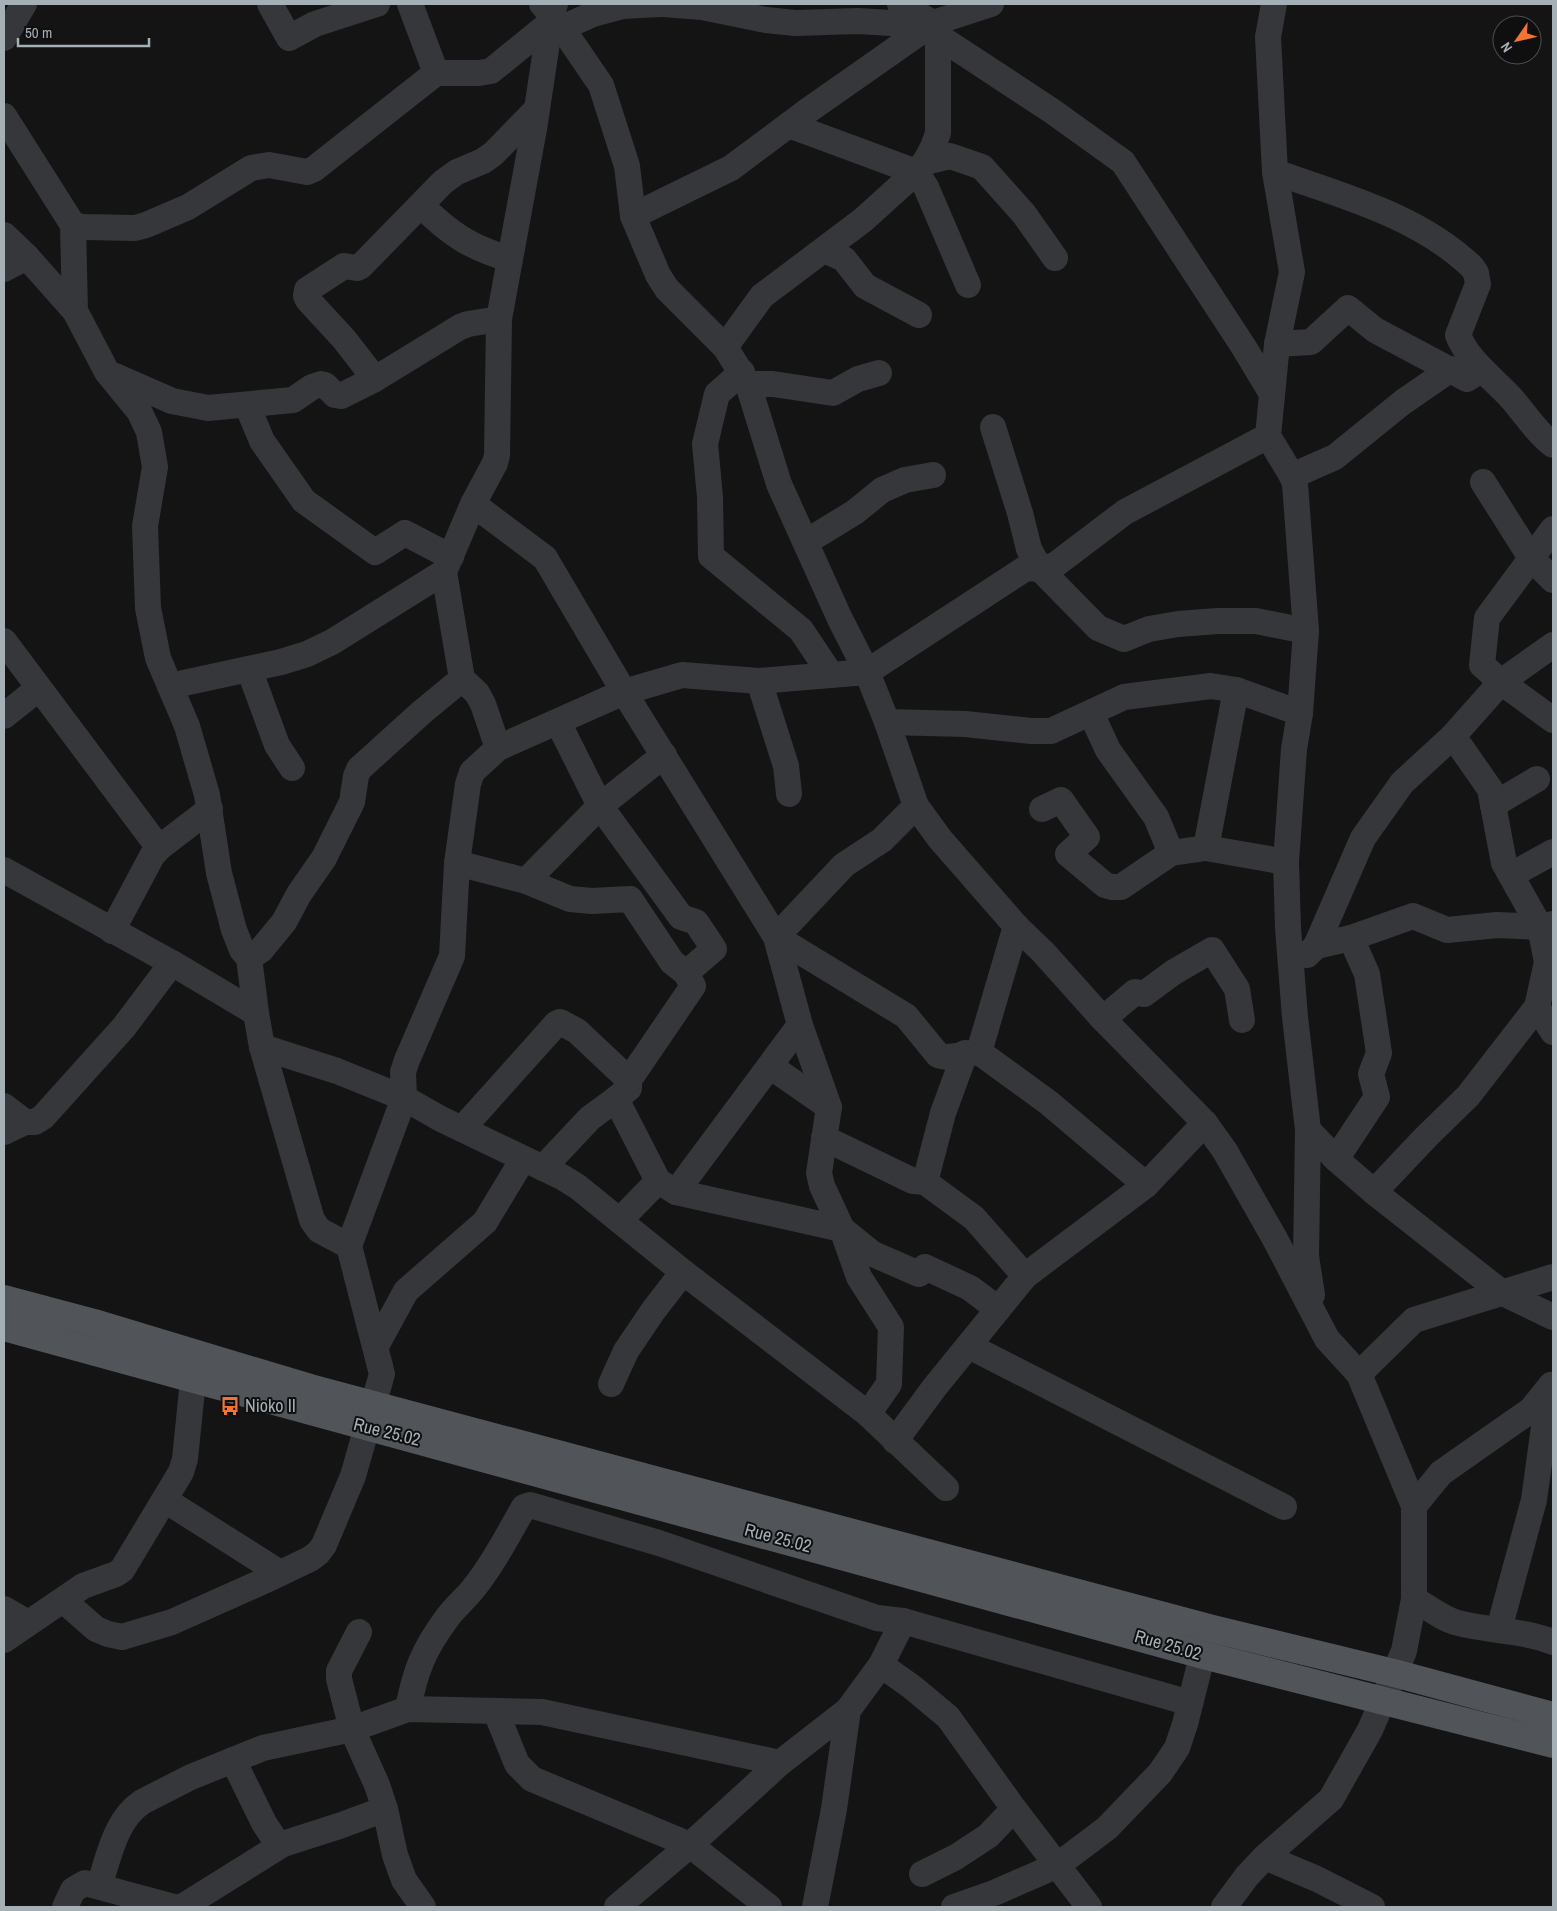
<svg xmlns="http://www.w3.org/2000/svg" width="1557" height="1911" font-family="'Archivo Narrow',sans-serif">
	<style>
		.lines { fill: none; stroke-linecap: round; stroke-linejoin: round }
		.minor { stroke: #35373a; stroke-width: 26 }
		.major { stroke: #515559; stroke-width: 28 }
		.labels { text-anchor: middle; stroke-width: 4; stroke-linejoin: round; paint-order: stroke }
		.poi-label { font-size: 18px; fill: #a5afb6; stroke: #0f0f10; text-anchor: start }
		.street-label { font-size: 18px; fill: #a5afb6; stroke: #0f0f10 }
	</style>
	<rect width="100%" height="100%" fill="#141415"/>
	<g class="lines">
		<!-- minor -->
		<g class="minor">
			<path d="M 270,4 L 289,38 L 315,24 L 377,4"/>
			<path d="M 410,4 L 436,73"/>
			<path d="M 542,4 L 562,28 L 601,85 L 627,166 L 633,216 L 658,275 L 667,289 L 725,347 L 748,384 L 779,484 L 840,619 L 867,672 L 887,722 L 916,806 L 940,839 L 1016,926 L 1043,952 L 1103,1019 L 1205,1123 L 1225,1151 L 1275,1239 L 1327,1339 L 1359,1374 L 1414,1506 L 1414,1599 L 1404,1651 L 1370,1730 L 1331,1799 L 1265,1857 L 1247,1876 L 1224,1907"/>
			<path d="M 663,4 L 702,7 L 766,20 L 795,23 L 858,21 L 891,23 L 902,26 L 914,35"/>
			<path d="M 900,4 L 933,23 L 991,4"/>
			<path d="M 1274,4 L 1268,37 L 1275,172 L 1292,272 L 1277,344 L 1268,436 L 1292,476 L 1295,484 L 1306,631 L 1300,713 L 1294,749 L 1286,862 L 1288,928 L 1295,1017 L 1308,1130 L 1306,1256 L 1312,1295"/>
			<path d="M 562,28 L 593,14 L 623,6 L 660,4"/>
			<path d="M 4,38 L 24,4"/>
			<path d="M 4,116 L 73,225 L 75,311"/>
			<path d="M 789,125 L 916,172 L 926,187 L 968,285"/>
			<path d="M 925,162 L 950,156 L 982,167 L 1024,214 L 1055,258"/>
			<path d="M 1275,172 C 1343,196 1419,216 1472,267 L 1476,273 L 1478,284 L 1458,335 C 1468,361 1494,379 1512,399 C 1526,415 1536,432 1553,445"/>
			<path d="M 422,206 C 450,234 471,248 510,259"/>
			<path d="M 633,216 L 731,168 L 806,112 L 933,23 L 938,36 L 1052,111 L 1123,162 L 1245,349 L 1272,394"/>
			<path d="M 73,225 L 83,227 L 135,228 L 146,225 L 188,207 L 251,168 L 269,165 L 307,172 L 314,169 L 436,73 L 479,73 L 491,71 L 550,23"/>
			<path d="M 4,235 L 27,257 L 75,311 L 107,372 L 139,411 L 149,432 L 155,467 L 145,526 L 148,608 L 158,658 L 187,726 L 207,795 L 219,873 L 234,930 L 242,950 L 249,958 L 256,1013 L 262,1047 L 312,1220 L 319,1230 L 349,1246 L 382,1374 L 353,1476 L 324,1545 L 318,1553 L 310,1559 L 264,1581 L 172,1622 L 122,1637 L 108,1634 L 96,1629 L 64,1601"/>
			<path d="M 824,250 L 844,259 L 865,286 L 919,315"/>
			<path d="M 4,269 L 27,257"/>
			<path d="M 1277,344 L 1311,342 L 1348,308 L 1375,330 L 1467,379 L 1482,369"/>
			<path d="M 725,347 L 762,296 L 863,220 L 916,172 L 925,162 L 933,147 L 938,133 L 938,36"/>
			<path d="M 742,372 L 717,394 L 705,444 L 710,497 L 711,556 L 801,630 L 831,675"/>
			<path d="M 115,376 L 172,401 L 208,408 L 293,400 L 312,387 L 321,384 L 325,385 L 335,395 L 341,396 L 375,379 L 460,327 L 468,324 L 499,319"/>
			<path d="M 375,379 L 344,339 L 308,300 L 306,296 L 307,290 L 344,266 L 357,268 L 361,266 L 443,182 L 457,172 L 483,161 L 493,154 L 536,110"/>
			<path d="M 748,384 L 773,384 L 833,393 L 858,379 L 879,373"/>
			<path d="M 247,405 L 262,441 L 304,501 L 375,552 L 405,533 L 451,557"/>
			<path d="M 993,427 L 1020,513 L 1029,549 L 1040,569 L 1098,628 L 1124,639 L 1149,629 L 1178,624 L 1218,621 L 1256,621 L 1306,631"/>
			<path d="M 1292,476 L 1335,457 L 1403,402 L 1451,369"/>
			<path d="M 1483,482 L 1531,558 L 1553,580"/>
			<path d="M 473,504 L 545,558 L 624,692 L 776,937 L 800,1025 L 829,1107 L 819,1173 L 822,1186 L 842,1229 L 859,1277 L 891,1327 L 889,1384 L 868,1414"/>
			<path d="M 1553,529 L 1487,618 L 1482,665 L 1501,682 L 1553,720"/>
			<path d="M 806,542 L 855,512 L 882,490 L 905,480 L 933,475"/>
			<path d="M 444,572 L 462,679 L 477,693 L 483,704 L 498,748"/>
			<path d="M 4,641 L 159,848"/>
			<path d="M 249,669 L 277,745 L 292,768"/>
			<path d="M 759,681 L 786,766 L 789,794"/>
			<path d="M 170,686 L 281,662 L 307,654 L 332,642 L 444,572 L 473,504 L 495,463 L 497,455 L 499,319 L 534,129 L 551,16 L 555,4"/>
			<path d="M 1091,713 L 1108,750 L 1156,817 L 1171,853"/>
			<path d="M 4,716 L 39,688"/>
			<path d="M 558,722 L 600,806 L 681,917 L 696,922 L 714,949 L 686,973"/>
			<path d="M 887,722 L 965,724 L 1031,731 L 1051,731 L 1124,697 L 1211,686 L 1236,690 L 1300,713"/>
			<path d="M 1493,805 L 1537,779"/>
			<path d="M 916,806 L 882,840 L 844,865 L 776,937 L 906,1016 L 938,1055 C 947,1060 968,1053 979,1052 L 1049,1103 L 1146,1185"/>
			<path d="M 1042,809 L 1061,800 L 1087,837 L 1068,854 L 1105,885 L 1112,887 L 1121,887 L 1171,853 L 1206,848 L 1286,862"/>
			<path d="M 1206,848 L 1236,690"/>
			<path d="M 457,863 L 526,881 L 570,899 L 592,901 L 630,899 L 672,962 L 686,973 L 693,986 L 629,1080 L 629,1088 L 616,1099 L 658,1181 L 676,1192 L 842,1229 L 873,1254 L 919,1274 L 925,1267 L 970,1288 L 998,1309"/>
			<path d="M 4,870 L 172,963 L 256,1013"/>
			<path d="M 1511,875 L 1553,852"/>
			<path d="M 526,881 L 600,806 L 664,755"/>
			<path d="M 112,931 L 152,856 L 159,848 L 210,809"/>
			<path d="M 1316,946 L 1351,938 L 1413,916 L 1447,930 L 1497,925 L 1540,927 L 1504,863 L 1490,789 L 1453,736"/>
			<path d="M 1307,955 L 1316,946 L 1363,838 L 1402,783 L 1453,736 L 1501,682 L 1553,645"/>
			<path d="M 249,958 L 261,950 L 284,922 L 299,894 L 324,858 L 352,802 L 356,776 L 359,769 L 422,712 L 462,679"/>
			<path d="M 1537,1007 L 1553,1032"/>
			<path d="M 1103,1019 L 1135,992 L 1144,994 L 1174,972 L 1212,950 L 1237,989 L 1242,1020"/>
			<path d="M 262,1047 L 337,1071 L 404,1098 L 441,1119 L 562,1177 L 578,1187 L 683,1272 L 868,1414 L 946,1488"/>
			<path d="M 979,1052 L 1016,926"/>
			<path d="M 770,1066 L 829,1107"/>
			<path d="M 4,1106 L 25,1122"/>
			<path d="M 462,1129 L 556,1024 L 560,1022 L 577,1031 L 629,1080"/>
			<path d="M 1308,1130 L 1336,1159 L 1374,1192 L 1501,1292 L 1553,1317"/>
			<path d="M 4,1132 L 25,1122 L 35,1122 L 43,1117 L 124,1027 L 172,963"/>
			<path d="M 824,1138 L 913,1181 L 925,1182 L 974,1218 L 1025,1276"/>
			<path d="M 1336,1159 L 1377,1097 L 1371,1074 L 1379,1053 L 1367,974 L 1351,938"/>
			<path d="M 543,1168 L 590,1118 L 616,1099"/>
			<path d="M 925,1182 L 943,1113 L 965,1053"/>
			<path d="M 676,1192 L 800,1025"/>
			<path d="M 1374,1192 L 1426,1137 L 1468,1096 L 1537,1007 L 1547,962 L 1540,927 L 1553,924"/>
			<path d="M 620,1220 L 658,1181"/>
			<path d="M 349,1246 L 404,1098 L 403,1072 L 407,1060 L 452,956 L 457,863 L 468,784 L 472,772 L 498,748 L 624,692 L 682,675 L 759,681 L 867,672 L 1026,568 L 1040,569 L 1055,565 L 1125,512 L 1268,436"/>
			<path d="M 376,1346 L 406,1291 L 485,1222 L 523,1159"/>
			<path d="M 969,1346 L 1284,1507"/>
			<path d="M 1359,1374 L 1414,1320 L 1553,1277"/>
			<path d="M 611,1384 L 626,1351 L 653,1311 L 683,1272"/>
			<path d="M 895,1441 L 934,1388 L 1025,1276 L 1146,1185 L 1205,1123"/>
			<path d="M 165,1500 L 280,1573"/>
			<path d="M 1414,1506 L 1441,1473 L 1531,1410 L 1551,1385"/>
			<path d="M 1414,1599 C 1428,1607 1442,1619 1458,1623 C 1489,1631 1523,1630 1553,1642"/>
			<path d="M 4,1609 L 28,1623"/>
			<path d="M 1499,1629 L 1534,1500 L 1549,1390"/>
			<path d="M 359,1632 L 339,1671 L 339,1679 L 352,1729 L 377,1785 L 385,1809 L 395,1855 L 404,1880 L 423,1907"/>
			<path d="M 4,1640 L 83,1586 L 116,1574 L 122,1570 L 181,1472 L 185,1459 L 193,1380"/>
			<path d="M 881,1665 L 912,1687 L 948,1717 L 1014,1809 L 1089,1907"/>
			<path d="M 408,1709 C 415,1671 424,1649 447,1618 C 455,1607 465,1599 473,1589 C 493,1564 508,1535 524,1507 L 530,1505 L 659,1543 L 877,1618 L 903,1621"/>
			<path d="M 496,1712 L 517,1764 L 532,1779 L 690,1845 L 769,1907"/>
			<path d="M 233,1760 L 264,1823 L 279,1846"/>
			<path d="M 1265,1857 L 1317,1879 L 1372,1907"/>
			<path d="M 922,1874 L 956,1857 L 988,1836 L 1014,1809"/>
			<path d="M 99,1886 C 109,1857 115,1820 142,1802 L 191,1777 L 263,1748 L 352,1729 L 408,1709 L 542,1712 L 780,1763"/>
			<path d="M 65,1907 L 73,1890 L 85,1883 L 174,1907"/>
			<path d="M 179,1907 L 182,1907 L 283,1844 L 339,1826 L 385,1809"/>
			<path d="M 617,1907 L 690,1845 L 780,1763 L 848,1710 L 881,1665 L 903,1621 L 1190,1703"/>
			<path d="M 815,1907 L 834,1809 L 848,1710"/>
			<path d="M 954,1907 L 994,1893 L 1058,1865 L 1107,1828 L 1160,1773 L 1177,1748 L 1185,1724 L 1208,1633"/>
		</g>
		<!-- major -->
		<g class="major">
			<path d="M 4,1299 L 94,1323 L 310,1388 L 1209,1628 L 1394,1673 L 1553,1716"/>
			<path d="M 4,1327 L 1203,1655 L 1553,1744"/>
		</g>
	</g>
	<!-- icons -->
	<defs>
		<g id="bus-bare" transform="scale(1.5)"><path d="M-5-6H5V4H4V6H2V4H-2V6H-4V4H-5ZM-3.5-4V0h7V-4ZM-3.5 1.2v1.5H-2V1.2ZM2 1.2v1.5H3.5V1.2Z" fill="#f4742d" stroke="#0f0f10" stroke-width="2.5" paint-order="stroke"/></g>
	</defs>
	<g fill-rule="evenodd">
		<use href="#bus-bare" x="230" y="1406"/>
	</g>
	<g class="labels">
		<!-- poi labels -->
		<g class="poi-label">
			<text x="245" y="1412">Nioko II</text>
		</g>
		<!-- street labels -->
		<g class="street-label">
			<text transform="translate(387 1432) rotate(14)" y="6">Rue 25.02</text>
			<text transform="translate(778 1538) rotate(15)" y="6">Rue 25.02</text>
			<text transform="translate(1168 1645) rotate(16)" y="6">Rue 25.02</text>
		</g>
	</g>
	<!-- border -->
	<rect width="1557" height="1911" fill="none" stroke="#a5afb6" stroke-width="10"/>
	<!-- north arrow -->
	<g transform="translate(1517 40) rotate(236)"><circle r="24" fill="#0f0f10" stroke="#4b4f52"/>
	<path d="M0-4L9 19L0 12L-9 19Z" fill="#f4742d"/>
	<text y="-8" font-size="14" font-weight="bold" text-anchor="middle" fill="#a5afb6">N</text>
	</g>
	<!-- scale -->
	<path d="M18 38v8h131v-8" fill="none" stroke="#a5afb6" stroke-width="2.5"/>
	<text x="25" y="38" font-size="15" fill="#a5afb6" stroke="#0f0f10" stroke-width="4" paint-order="stroke">50 m</text>
</svg>
